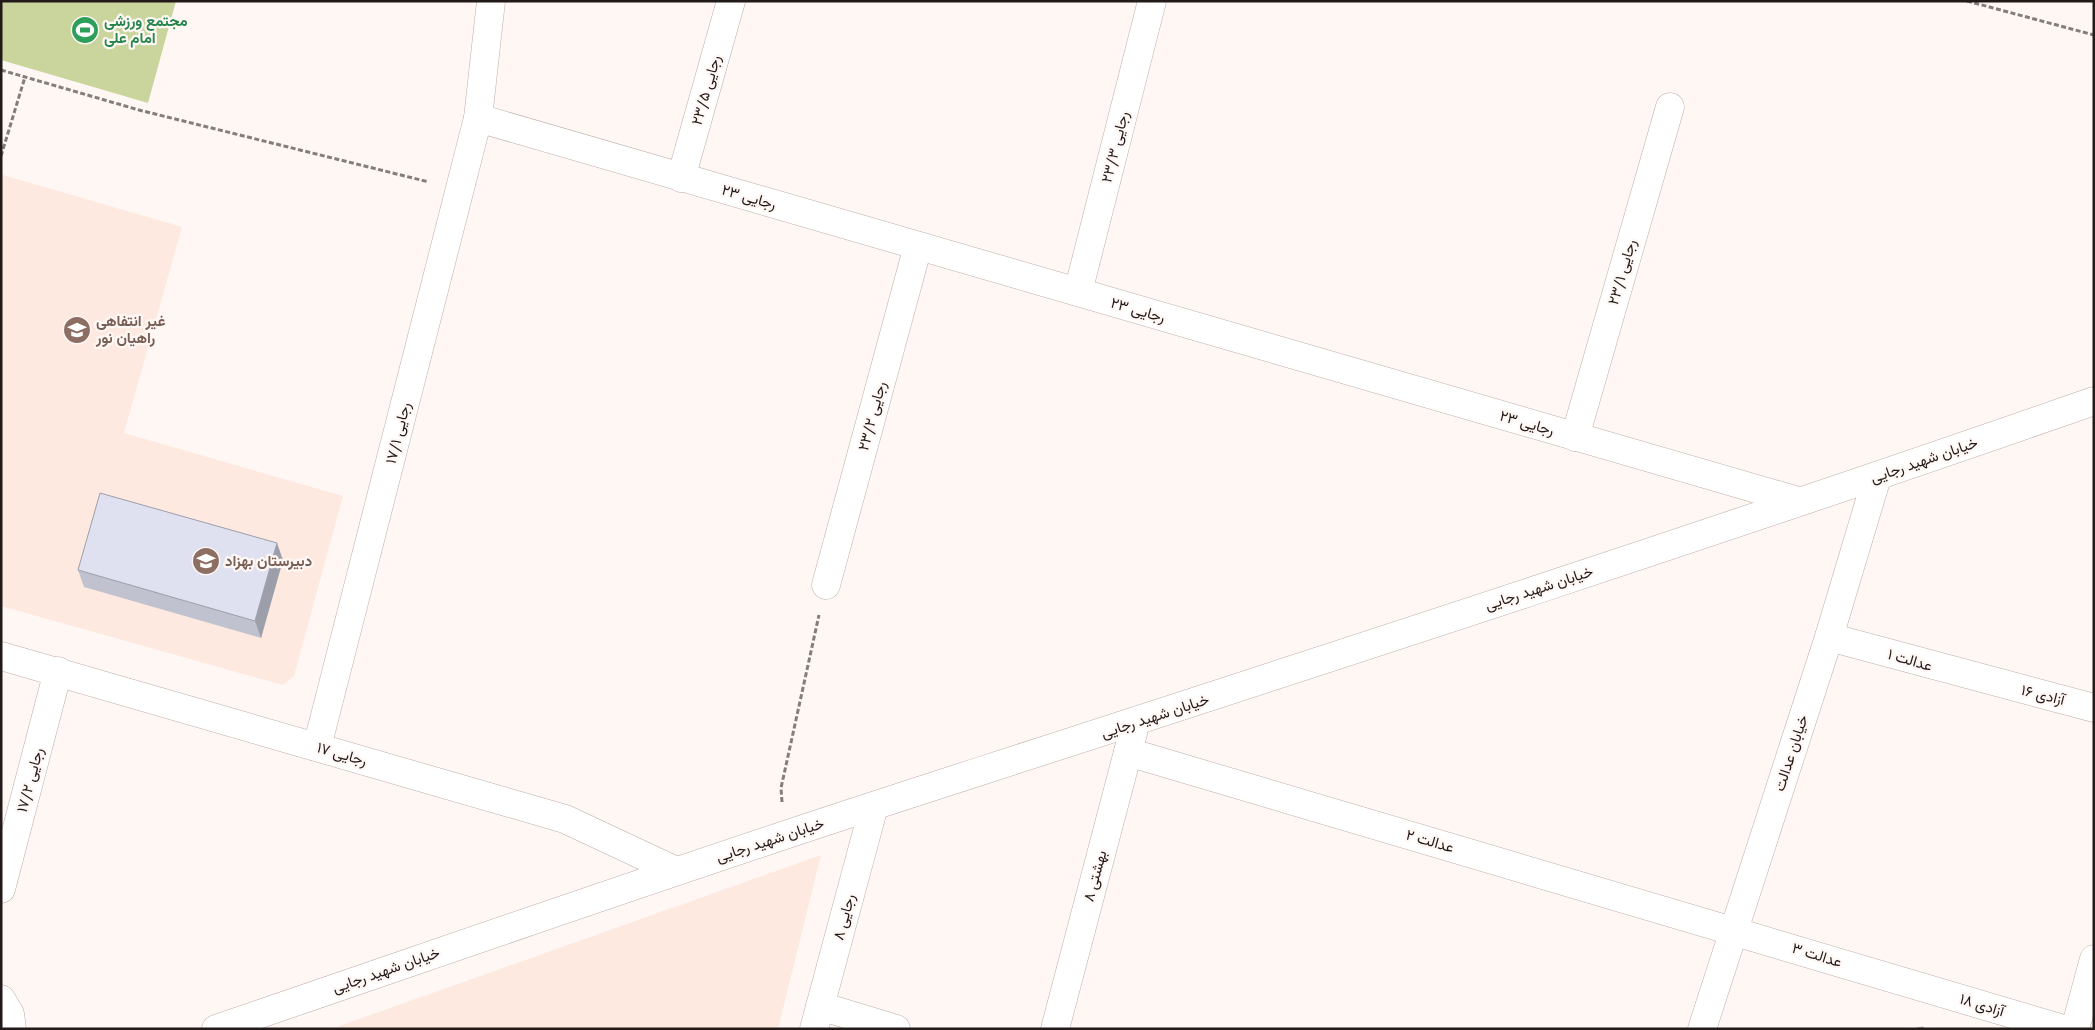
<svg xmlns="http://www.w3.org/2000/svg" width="2095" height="1030" font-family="'Golos Text',Vazirmatn,sans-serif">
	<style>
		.built { fill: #fee9e1 }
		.green { fill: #c9d59d }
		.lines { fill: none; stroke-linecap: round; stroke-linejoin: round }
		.minor-casing { stroke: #bdada6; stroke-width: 29 }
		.major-casing { stroke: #bdada6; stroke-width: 29 }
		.path { stroke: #857d7b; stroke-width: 3; stroke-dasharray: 5 2.5; stroke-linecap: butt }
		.minor { stroke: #fff; stroke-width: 28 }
		.major { stroke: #fff; stroke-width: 28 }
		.wall { fill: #c0c2cf }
		.shaded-wall { fill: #9c9ea9 }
		.building { fill: #dfe1f1; stroke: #9c9ea9 }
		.labels { text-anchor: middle; stroke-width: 4.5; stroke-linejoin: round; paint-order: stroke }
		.leisure-label { font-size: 15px; font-weight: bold; fill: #27864d; stroke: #fff7f4; text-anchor: start }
		.street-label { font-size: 15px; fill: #211a18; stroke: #fff7f4 }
		.education-label { font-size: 15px; font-weight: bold; fill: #785e54; stroke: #fff7f4; text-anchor: start }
	</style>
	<rect width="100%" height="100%" fill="#fff7f4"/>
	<!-- built -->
	<g class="built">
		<path d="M 3,175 L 182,227 L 124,433 L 343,496 L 294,676 L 283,685 L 1,606 L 1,182 Z"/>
		<path d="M 821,855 L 778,1029 L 331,1029 Z"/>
	</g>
	<!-- green -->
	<path class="green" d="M 1,1 L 176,1 L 148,103 L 1,60 Z"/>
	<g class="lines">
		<!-- minor casing -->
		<g class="minor-casing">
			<g id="minor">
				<path d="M 478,118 L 1798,501"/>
				<path d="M 681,178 L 731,1"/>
				<path d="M 1078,292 L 1152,1"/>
				<path d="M 1575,437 L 1670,107"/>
				<path d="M 826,585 L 918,246"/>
				<path d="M 1829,637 L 2094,708"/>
				<path d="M 1,656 L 565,819 L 676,871"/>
				<path d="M 317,747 L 478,118 L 491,1"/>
				<path d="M 1128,752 L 2063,1029"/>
				<path d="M 1,889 L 58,671"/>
				<path d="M 1,999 L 10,1014 L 12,1029"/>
				<path d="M 820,1006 L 896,1029"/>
				<path d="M 216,1029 C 436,954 655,877 876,805 C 1283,673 1690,542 2094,401"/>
				<path d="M 814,1029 L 874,806"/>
				<path d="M 1055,1029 L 1133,733"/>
				<path d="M 1702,1029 L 1829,637 L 1877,477"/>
			</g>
		</g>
		<!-- major casing -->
		<g class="major-casing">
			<path id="major" d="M 2075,1029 L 2094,959"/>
		</g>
		<!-- path -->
		<g class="path">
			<path d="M 1967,1 L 2094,35"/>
			<path d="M 1,70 L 139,110 L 429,182"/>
			<path d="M 1,156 L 25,77"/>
			<path d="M 782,802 L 781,788 L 819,615"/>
		</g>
		<!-- minor -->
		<use href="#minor" class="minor"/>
		<!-- major -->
		<use href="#major" class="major"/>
	</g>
	<!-- wall -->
	<path class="wall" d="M 283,560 L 261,638 L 84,587 L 78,570 Z"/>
	<!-- shaded-wall -->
	<path class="shaded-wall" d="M 277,543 L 283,560 L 261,638 L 255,621 Z"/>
	<!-- building -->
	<g class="building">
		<path d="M 100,493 L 277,543 L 255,621 L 78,570 Z"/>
		<path d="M 1923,1027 L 1924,1029 L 1913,1029 Z"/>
	</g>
	<!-- icons -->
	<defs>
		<g id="stadium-disc" transform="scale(1.4375)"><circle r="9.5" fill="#2e9e5b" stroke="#fff7f4"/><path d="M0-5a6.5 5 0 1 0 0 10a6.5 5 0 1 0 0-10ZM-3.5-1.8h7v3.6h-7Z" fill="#fff"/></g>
		<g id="school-disc" transform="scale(1.4375)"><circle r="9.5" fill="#8d6e63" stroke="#fff7f4"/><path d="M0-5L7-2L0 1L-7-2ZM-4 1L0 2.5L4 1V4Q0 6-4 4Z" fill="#fff"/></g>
	</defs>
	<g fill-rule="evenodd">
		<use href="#stadium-disc" x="85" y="30"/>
		<use href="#school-disc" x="77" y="330"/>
		<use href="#school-disc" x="206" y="561"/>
	</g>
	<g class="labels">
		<!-- leisure labels -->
		<g class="leisure-label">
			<text x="104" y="26">مجتمع ورزشی<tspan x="104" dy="17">امام علی</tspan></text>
		</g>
		<!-- street labels -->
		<g class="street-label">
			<text transform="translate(706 90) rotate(-74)" y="5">رجایی ۲۳/۵</text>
			<text transform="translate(1115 147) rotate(-76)" y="5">رجایی ۲۳/۳</text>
			<text transform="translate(749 197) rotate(16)" y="5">رجایی ۲۳</text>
			<text transform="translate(1622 272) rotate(-74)" y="5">رجایی ۲۳/۱</text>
			<text transform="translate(1138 310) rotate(16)" y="5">رجایی ۲۳</text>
			<text transform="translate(872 416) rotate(-75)" y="5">رجایی ۲۳/۲</text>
			<text transform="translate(1527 423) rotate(16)" y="5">رجایی ۲۳</text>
			<text transform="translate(398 433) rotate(-76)" y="5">رجایی ۱۷/۱</text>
			<text transform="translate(1924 460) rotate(-19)" y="5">خیابان شهید رجایی</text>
			<text transform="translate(1539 588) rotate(-18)" y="5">خیابان شهید رجایی</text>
			<text transform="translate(1910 660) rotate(16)" y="5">عدالت ۱</text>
			<text transform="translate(2043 695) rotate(14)" y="5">آزادی ۱۶</text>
			<text transform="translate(1155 716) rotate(-18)" y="5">خیابان شهید رجایی</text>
			<text transform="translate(1791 753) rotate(-72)" y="5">خیابان عدالت</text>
			<text transform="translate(342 754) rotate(16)" y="5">رجایی ۱۷</text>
			<text transform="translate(30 780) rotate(-75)" y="5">رجایی ۱۷/۲</text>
			<text transform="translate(770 840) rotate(-18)" y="5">خیابان شهید رجایی</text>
			<text transform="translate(1430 841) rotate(16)" y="5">عدالت ۲</text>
			<text transform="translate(1095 876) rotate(-75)" y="5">بهشتی ۸</text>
			<text transform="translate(844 917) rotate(-75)" y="5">رجایی ۸</text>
			<text transform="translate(1817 955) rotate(17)" y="5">عدالت ۳</text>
			<text transform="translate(386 970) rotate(-19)" y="5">خیابان شهید رجایی</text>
			<text transform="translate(1982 1005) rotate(17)" y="5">آزادی ۱۸</text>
		</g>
		<!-- education labels -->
		<g class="education-label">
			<text x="96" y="326">غیر انتفاهی<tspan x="96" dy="17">راهیان نور</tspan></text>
			<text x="225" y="566">دبیرستان بهزاد</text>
		</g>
	</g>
	<!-- border -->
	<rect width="2095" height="1030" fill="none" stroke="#211a18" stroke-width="5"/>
</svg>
